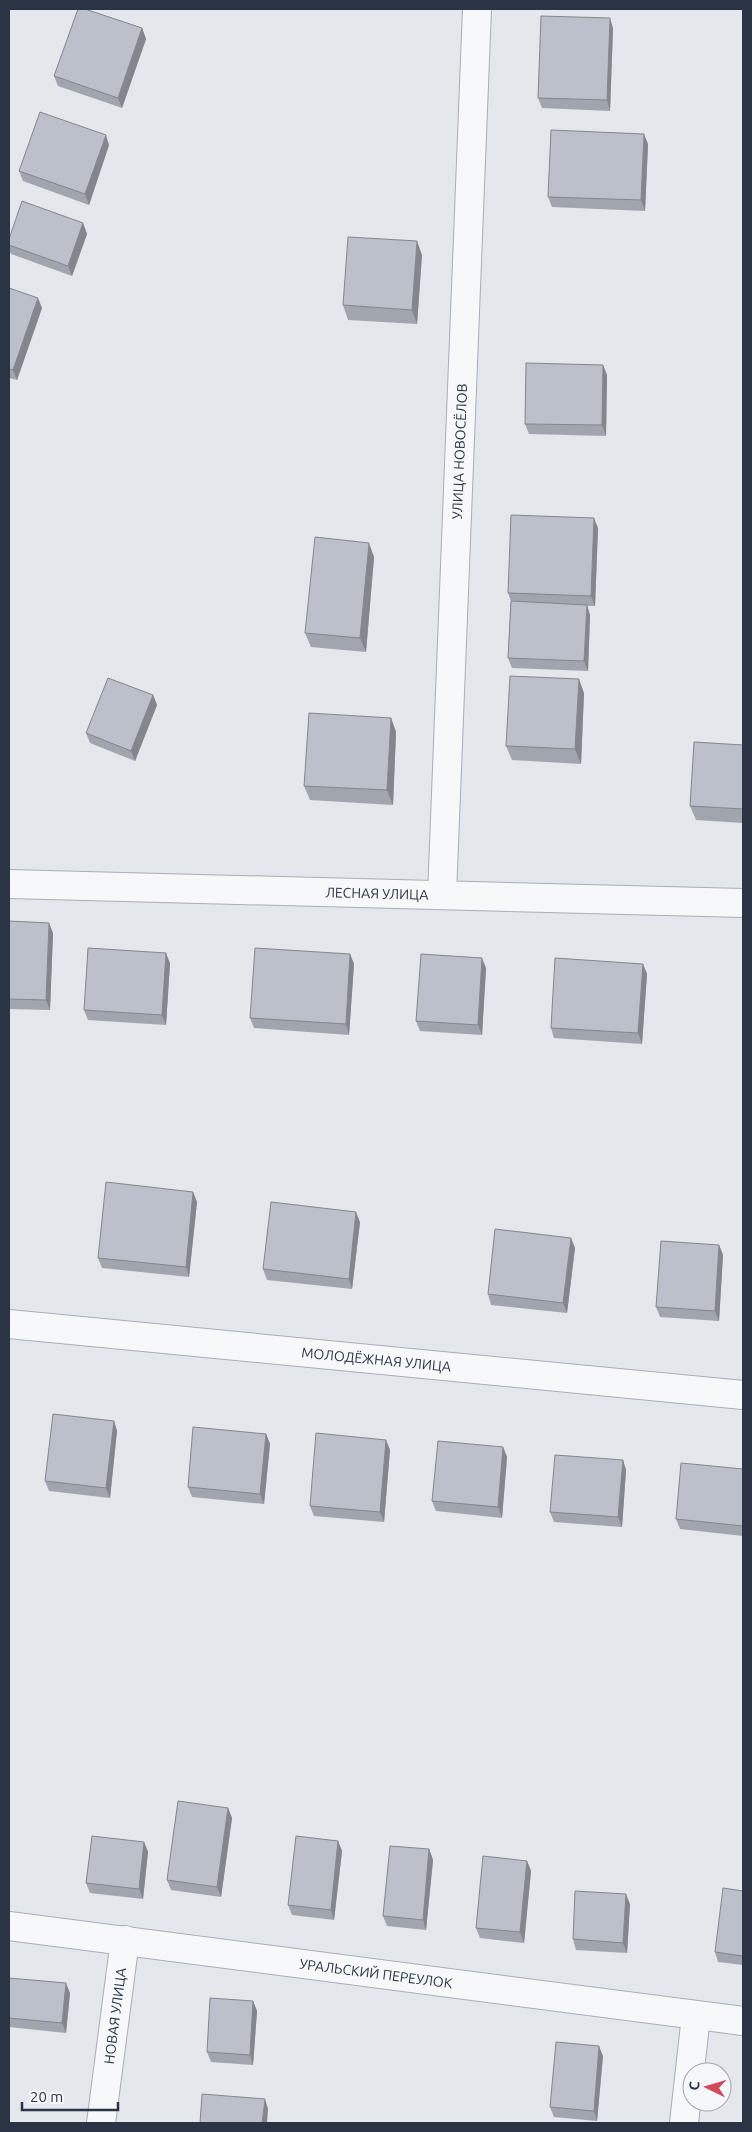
<svg xmlns="http://www.w3.org/2000/svg" width="752" height="2132" font-family="Ubuntu,sans-serif">
	<style>
		.lines { fill: none; stroke-linecap: round; stroke-linejoin: round }
		.minor-casing { stroke: #a9aeb7; stroke-width: 30 }
		.tertiary-casing { stroke: #a9aeb7; stroke-width: 30 }
		.minor { stroke: #f7f8fa; stroke-width: 28 }
		.tertiary { stroke: #f7f8fa; stroke-width: 28 }
		.wall { fill: #a1a5ae }
		.shaded-wall { fill: #83868d }
		.building { fill: #bbc0ca; stroke: #83868d }
		.labels { text-anchor: middle; stroke-width: 5; stroke-linejoin: round; paint-order: stroke }
		.street-label { font-size: 14px; fill: #2b3445; stroke: #f4f6f9 }
	</style>
	<rect width="100%" height="100%" fill="#e4e7ec"/>
	<g class="lines">
		<!-- minor casing -->
		<g class="minor-casing">
			<g id="minor">
				<path id="s1" d="M 9,884 L 743,903"/>
				<path id="s2" d="M 442,895 L 477,9"/>
				<path id="s3" d="M 9,1324 L 743,1395"/>
				<path id="s4" d="M 101,2123 L 125,1940"/>
				<path d="M 684,2123 L 696,2016"/>
			</g>
		</g>
		<!-- tertiary casing -->
		<g class="tertiary-casing">
			<g id="tertiary">
				<path id="s5" d="M 9,1926 L 743,2021"/>
			</g>
		</g>
		<!-- minor -->
		<use href="#minor" class="minor"/>
		<!-- tertiary -->
		<use href="#tertiary" class="tertiary"/>
	</g>
	<!-- wall -->
	<g class="wall">
		<path d="M 720,9 L 743,9 L 743,10 Z"/>
		<path d="M 142,28 L 146,39 L 122,108 L 58,86 L 54,76 Z"/>
		<path d="M 613,28 L 610,111 L 542,108 L 538,98 Z"/>
		<path d="M 648,144 L 645,211 L 552,207 L 548,197 Z"/>
		<path d="M 109,145 L 89,205 L 23,181 L 19,171 Z"/>
		<path d="M 83,223 L 87,234 L 72,276 L 11,254 L 9,249 L 9,239 Z"/>
		<path d="M 422,255 L 417,324 L 348,320 L 343,305 Z"/>
		<path d="M 9,288 L 42,308 L 17,380 L 9,378 Z"/>
		<path d="M 603,365 L 607,375 L 606,436 L 529,434 L 525,424 Z"/>
		<path d="M 598,528 L 595,606 L 587,606 L 590,615 L 588,671 L 512,668 L 508,658 L 511,601 L 508,593 Z"/>
		<path d="M 374,557 L 366,652 L 311,647 L 305,633 Z"/>
		<path d="M 584,693 L 581,764 L 512,760 L 506,746 Z"/>
		<path d="M 153,695 L 157,705 L 135,761 L 90,743 L 86,733 Z"/>
		<path d="M 391,718 L 396,732 L 393,805 L 310,800 L 304,786 Z"/>
		<path d="M 743,745 L 743,823 L 696,820 L 690,806 Z"/>
		<path d="M 9,921 L 53,933 L 50,1010 L 9,1009 Z"/>
		<path d="M 350,954 L 354,964 L 349,1035 L 254,1028 L 250,1018 Z"/>
		<path d="M 170,963 L 166,1025 L 88,1020 L 84,1010 Z"/>
		<path d="M 643,964 L 647,974 L 642,1044 L 554,1038 L 551,1028 Z"/>
		<path d="M 486,968 L 482,1035 L 420,1031 L 416,1021 Z"/>
		<path d="M 193,1192 L 197,1202 L 189,1277 L 102,1268 L 98,1258 Z"/>
		<path d="M 360,1222 L 352,1289 L 267,1280 L 263,1269 Z"/>
		<path d="M 571,1238 L 575,1248 L 567,1313 L 491,1305 L 488,1294 Z"/>
		<path d="M 719,1245 L 723,1255 L 719,1321 L 660,1317 L 656,1307 Z"/>
		<path d="M 114,1421 L 117,1431 L 110,1498 L 49,1491 L 45,1481 Z"/>
		<path d="M 266,1434 L 270,1444 L 264,1504 L 192,1497 L 188,1487 Z"/>
		<path d="M 386,1440 L 390,1450 L 384,1522 L 314,1516 L 310,1506 Z"/>
		<path d="M 503,1447 L 507,1457 L 502,1518 L 436,1511 L 432,1501 Z"/>
		<path d="M 623,1460 L 626,1470 L 622,1527 L 554,1522 L 550,1512 Z"/>
		<path d="M 743,1469 L 743,1536 L 680,1529 L 676,1519 Z"/>
		<path d="M 228,1808 L 232,1818 L 221,1897 L 171,1890 L 167,1880 Z"/>
		<path d="M 338,1841 L 342,1851 L 334,1920 L 292,1915 L 288,1905 Z"/>
		<path d="M 144,1842 L 148,1852 L 143,1899 L 90,1893 L 86,1883 Z"/>
		<path d="M 429,1849 L 433,1860 L 426,1930 L 387,1926 L 383,1916 Z"/>
		<path d="M 527,1861 L 531,1871 L 524,1943 L 480,1938 L 476,1928 Z"/>
		<path d="M 743,1891 L 743,1965 L 718,1962 L 715,1952 Z"/>
		<path d="M 630,1904 L 627,1953 L 576,1950 L 573,1939 Z"/>
		<path d="M 9,1978 L 70,1993 L 66,2033 L 9,2027 Z"/>
		<path d="M 253,2001 L 257,2011 L 253,2065 L 211,2062 L 207,2052 Z"/>
		<path d="M 603,2056 L 597,2121 L 554,2117 L 550,2107 Z"/>
	</g>
	<!-- shaded-wall -->
	<g class="shaded-wall">
		<path d="M 610,18 L 613,28 L 610,111 L 607,100 Z"/>
		<path d="M 142,28 L 146,39 L 122,108 L 118,98 Z"/>
		<path d="M 644,134 L 648,144 L 645,211 L 641,200 Z"/>
		<path d="M 106,135 L 109,145 L 89,205 L 85,194 Z"/>
		<path d="M 83,223 L 87,234 L 72,276 L 68,266 Z"/>
		<path d="M 417,241 L 422,255 L 417,324 L 412,310 Z"/>
		<path d="M 38,298 L 42,308 L 17,380 L 13,370 Z"/>
		<path d="M 603,365 L 607,375 L 606,436 L 602,425 Z"/>
		<path d="M 594,518 L 598,528 L 595,606 L 591,596 Z"/>
		<path d="M 369,543 L 374,557 L 366,652 L 360,638 Z"/>
		<path d="M 587,605 L 590,615 L 588,671 L 584,661 Z"/>
		<path d="M 579,679 L 584,693 L 581,764 L 575,749 Z"/>
		<path d="M 153,695 L 157,705 L 135,761 L 131,751 Z"/>
		<path d="M 391,718 L 396,732 L 393,805 L 387,790 Z"/>
		<path d="M 49,923 L 53,933 L 50,1010 L 46,1000 Z"/>
		<path d="M 166,953 L 170,963 L 166,1025 L 162,1015 Z"/>
		<path d="M 350,954 L 354,964 L 349,1035 L 346,1024 Z"/>
		<path d="M 482,958 L 486,968 L 482,1035 L 478,1025 Z"/>
		<path d="M 643,964 L 647,974 L 642,1044 L 638,1033 Z"/>
		<path d="M 193,1192 L 197,1202 L 189,1277 L 186,1267 Z"/>
		<path d="M 356,1212 L 360,1222 L 352,1289 L 349,1279 Z"/>
		<path d="M 571,1238 L 575,1248 L 567,1313 L 563,1303 Z"/>
		<path d="M 719,1245 L 723,1255 L 719,1321 L 715,1311 Z"/>
		<path d="M 114,1421 L 117,1431 L 110,1498 L 106,1488 Z"/>
		<path d="M 266,1434 L 270,1444 L 264,1504 L 260,1494 Z"/>
		<path d="M 386,1440 L 390,1450 L 384,1522 L 380,1512 Z"/>
		<path d="M 503,1447 L 507,1457 L 502,1518 L 498,1507 Z"/>
		<path d="M 623,1460 L 626,1470 L 622,1527 L 618,1517 Z"/>
		<path d="M 228,1808 L 232,1818 L 221,1897 L 217,1887 Z"/>
		<path d="M 338,1841 L 342,1851 L 334,1920 L 331,1910 Z"/>
		<path d="M 144,1842 L 148,1852 L 143,1899 L 139,1889 Z"/>
		<path d="M 429,1849 L 433,1860 L 426,1930 L 423,1920 Z"/>
		<path d="M 527,1861 L 531,1871 L 524,1943 L 520,1932 Z"/>
		<path d="M 626,1894 L 630,1904 L 627,1953 L 623,1943 Z"/>
		<path d="M 66,1983 L 70,1993 L 66,2033 L 62,2023 Z"/>
		<path d="M 253,2001 L 257,2011 L 253,2065 L 250,2055 Z"/>
		<path d="M 599,2046 L 603,2056 L 597,2121 L 594,2111 Z"/>
		<path d="M 265,2099 L 268,2109 L 267,2123 L 262,2123 Z"/>
	</g>
	<!-- building -->
	<g class="building">
		<path d="M 78,9 L 85,9 L 142,28 L 118,98 L 54,76 Z"/>
		<path d="M 541,16 L 610,18 L 607,100 L 538,98 Z"/>
		<path d="M 40,112 L 106,135 L 85,194 L 19,171 Z"/>
		<path d="M 551,130 L 644,134 L 641,200 L 548,197 Z"/>
		<path d="M 22,201 L 83,223 L 68,266 L 9,245 L 9,239 Z"/>
		<path d="M 348,237 L 417,241 L 412,310 L 343,305 Z"/>
		<path d="M 9,288 L 38,298 L 13,370 L 9,369 Z"/>
		<path d="M 526,363 L 603,365 L 602,425 L 525,424 Z"/>
		<path d="M 511,515 L 594,518 L 591,596 L 508,593 Z"/>
		<path d="M 315,537 L 369,543 L 360,638 L 305,633 Z"/>
		<path d="M 511,601 L 587,605 L 584,661 L 508,658 Z"/>
		<path d="M 510,676 L 579,679 L 575,749 L 506,746 Z"/>
		<path d="M 108,678 L 153,695 L 131,751 L 86,733 Z"/>
		<path d="M 309,713 L 391,718 L 387,790 L 304,786 Z"/>
		<path d="M 694,742 L 743,745 L 743,809 L 690,806 Z"/>
		<path d="M 9,921 L 49,923 L 46,1000 L 9,999 Z"/>
		<path d="M 88,948 L 166,953 L 162,1015 L 84,1010 Z"/>
		<path d="M 255,948 L 350,954 L 346,1024 L 250,1018 Z"/>
		<path d="M 421,954 L 482,958 L 478,1025 L 416,1021 Z"/>
		<path d="M 555,958 L 643,964 L 638,1033 L 551,1028 Z"/>
		<path d="M 106,1182 L 193,1192 L 186,1267 L 98,1258 Z"/>
		<path d="M 271,1202 L 356,1212 L 349,1279 L 263,1269 Z"/>
		<path d="M 495,1229 L 571,1238 L 563,1303 L 488,1294 Z"/>
		<path d="M 661,1241 L 719,1245 L 715,1311 L 656,1307 Z"/>
		<path d="M 53,1414 L 114,1421 L 106,1488 L 45,1481 Z"/>
		<path d="M 193,1427 L 266,1434 L 260,1494 L 188,1487 Z"/>
		<path d="M 316,1433 L 386,1440 L 380,1512 L 310,1506 Z"/>
		<path d="M 438,1441 L 503,1447 L 498,1507 L 432,1501 Z"/>
		<path d="M 555,1455 L 623,1460 L 618,1517 L 550,1512 Z"/>
		<path d="M 681,1463 L 743,1469 L 743,1526 L 676,1519 Z"/>
		<path d="M 178,1801 L 228,1808 L 217,1887 L 167,1880 Z"/>
		<path d="M 92,1836 L 144,1842 L 139,1889 L 86,1883 Z"/>
		<path d="M 296,1836 L 338,1841 L 331,1910 L 288,1905 Z"/>
		<path d="M 390,1846 L 429,1849 L 423,1920 L 383,1916 Z"/>
		<path d="M 483,1856 L 527,1861 L 520,1932 L 476,1928 Z"/>
		<path d="M 723,1888 L 743,1891 L 743,1956 L 715,1952 Z"/>
		<path d="M 575,1891 L 626,1894 L 623,1943 L 573,1939 Z"/>
		<path d="M 9,1978 L 66,1983 L 62,2023 L 9,2018 Z"/>
		<path d="M 210,1998 L 253,2001 L 250,2055 L 207,2052 Z"/>
		<path d="M 556,2042 L 599,2046 L 594,2111 L 550,2107 Z"/>
		<path d="M 202,2094 L 265,2099 L 262,2123 L 200,2123 Z"/>
	</g>
	<g class="labels">
		<!-- street labels -->
		<g class="street-label">
			<text dy="5" stroke="none"><textPath href="#s2" startOffset="444">УЛИЦА НОВОСЁЛОВ</textPath></text>
			<text dy="5" stroke="none"><textPath href="#s1" startOffset="368">ЛЕСНАЯ УЛИЦА</textPath></text>
			<text dy="5" stroke="none"><textPath href="#s3" startOffset="369">МОЛОДЁЖНАЯ УЛИЦА</textPath></text>
			<text dy="5" stroke="none"><textPath href="#s5" startOffset="370">УРАЛЬСКИЙ ПЕРЕУЛОК</textPath></text>
			<text dy="5" stroke="none"><textPath href="#s4" startOffset="108">НОВАЯ УЛИЦА</textPath></text>
		</g>
	</g>
	<!-- border -->
	<rect width="752" height="2132" fill="none" stroke="#2b3445" stroke-width="20"/>
	<!-- north arrow -->
	<g transform="translate(707 2087) rotate(275)"><circle r="24" fill="#f4f6f9" stroke="#a4a8b1"/>
	<path d="M0-4L9 19L0 12L-9 19Z" fill="#d1495b"/>
	<text y="-8" font-size="14" font-weight="bold" text-anchor="middle" fill="#2b3445">С</text>
	</g>
	<!-- scale -->
	<path d="M22 2102v8h96v-8" fill="none" stroke="#2b3445" stroke-width="2.5"/>
	<text x="30" y="2102" font-size="15" fill="#2b3445" stroke="#f4f6f9" stroke-width="4" paint-order="stroke">20 m</text>
</svg>
